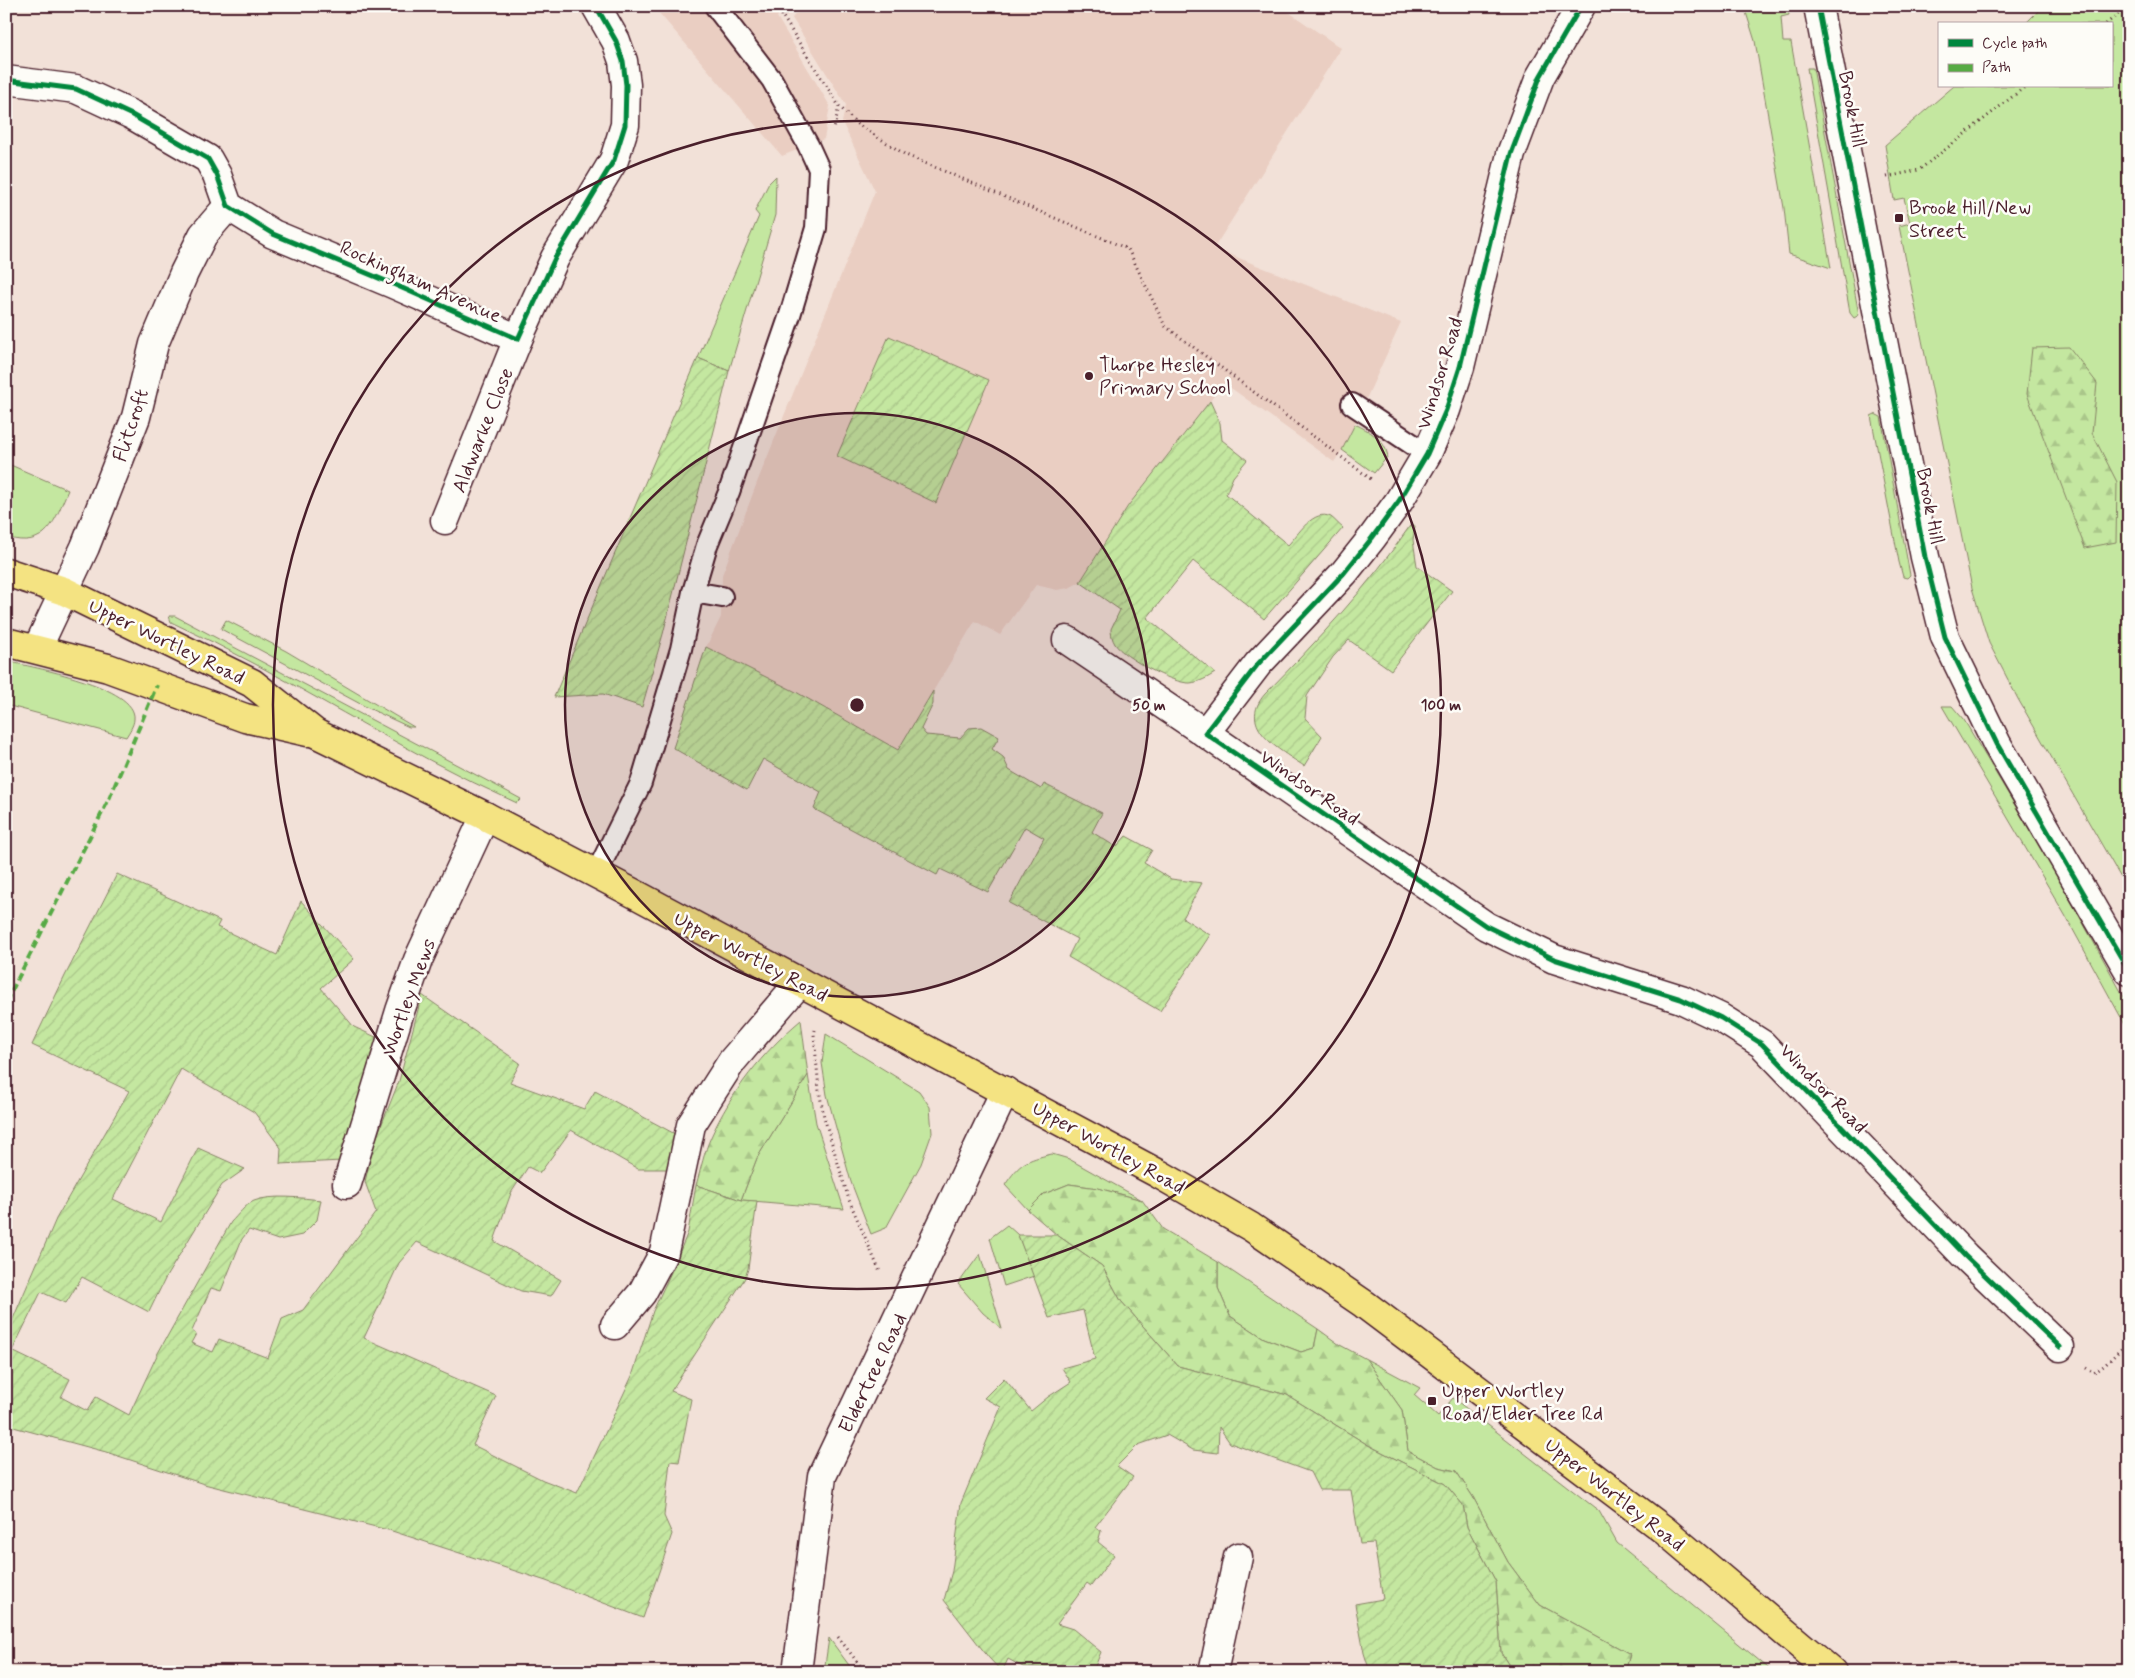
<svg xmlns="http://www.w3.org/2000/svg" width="2135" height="1678" font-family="Mynerve,sans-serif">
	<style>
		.built { fill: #eacec2 }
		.grass { fill: #c4e7a0; stroke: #878366 }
		.forest { fill: url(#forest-firs); stroke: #878366 }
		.garden { fill: url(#garden-furrows); stroke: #878366 }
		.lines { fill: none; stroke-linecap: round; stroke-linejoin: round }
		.lane-casing { stroke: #4a1f2b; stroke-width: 24 }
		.street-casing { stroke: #4a1f2b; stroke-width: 31 }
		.secondary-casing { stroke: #4a1f2b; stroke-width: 31 }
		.primary-casing { stroke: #4a1f2b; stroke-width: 31 }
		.path { stroke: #4a1f2b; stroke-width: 3; stroke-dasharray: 1 4; stroke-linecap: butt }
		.lane { stroke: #fdfcf7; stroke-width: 20 }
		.street { stroke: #fdfcf7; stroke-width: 28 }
		.secondary { stroke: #fdfcf7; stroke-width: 28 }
		.primary { stroke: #f4e382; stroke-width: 28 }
		.quiet { stroke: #57aa44; stroke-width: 4; stroke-dasharray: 8 4; stroke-linecap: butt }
		.cycleway-casing { stroke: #fdfcf7; stroke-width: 8 }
		.cycleway { stroke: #00873e; stroke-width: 5 }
		.ring { fill: none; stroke: #4a1f2b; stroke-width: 2.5 }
		.poi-dot { fill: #4a1f2b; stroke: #fdfcf7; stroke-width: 2 }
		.labels { text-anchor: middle; stroke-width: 5; stroke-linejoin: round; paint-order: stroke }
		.street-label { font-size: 20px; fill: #4a1f2b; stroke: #fdfcf7 }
		.poi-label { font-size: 20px; fill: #4a1f2b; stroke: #fdfcf7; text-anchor: start }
		.centre { fill: #4a1f2b; stroke: #fdfcf7; stroke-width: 2.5 }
		.ring-label { font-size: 15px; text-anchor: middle; font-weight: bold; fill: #4a1f2b; stroke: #fdfcf7; stroke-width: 5; stroke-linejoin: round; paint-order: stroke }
	</style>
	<defs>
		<pattern id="forest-firs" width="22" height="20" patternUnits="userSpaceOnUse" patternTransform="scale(1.25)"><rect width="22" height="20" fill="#c4e7a0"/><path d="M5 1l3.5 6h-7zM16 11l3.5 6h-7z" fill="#aac68a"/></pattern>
		<pattern id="garden-furrows" width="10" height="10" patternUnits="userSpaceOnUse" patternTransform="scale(1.25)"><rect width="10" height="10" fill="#c4e7a0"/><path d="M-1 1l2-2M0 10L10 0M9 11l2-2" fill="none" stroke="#aac68a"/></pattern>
	</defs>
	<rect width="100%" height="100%" fill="#f2e1d8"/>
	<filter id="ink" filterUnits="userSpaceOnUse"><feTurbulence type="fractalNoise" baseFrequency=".02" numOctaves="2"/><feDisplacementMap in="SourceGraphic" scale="10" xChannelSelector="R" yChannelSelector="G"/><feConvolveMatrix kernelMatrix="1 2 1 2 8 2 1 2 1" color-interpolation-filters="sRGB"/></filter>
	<g filter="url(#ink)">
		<!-- built -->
		<g class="built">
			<path d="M 653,6 L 785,6 L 777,17 L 830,106 L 824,139 L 782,156 Z"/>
			<path d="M 802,6 L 1280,6 L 1341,48 L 1214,248 L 1401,323 L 1344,447 L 1334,462 L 1224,383 L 1128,506 L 1080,582 L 1069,588 L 1057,590 L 1036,585 L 1000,635 L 975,621 L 898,750 L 796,692 L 706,647 L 721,617 L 722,575 L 758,480 L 875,191 L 842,122 L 846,105 L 792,18 Z"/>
		</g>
		<!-- grass -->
		<g class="grass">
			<path d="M 1744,6 L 1787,6 L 1789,15 L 1781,17 L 1783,42 L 1791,42 L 1831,268 L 1789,254 L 1784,208 L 1755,41 Z"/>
			<path d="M 2043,6 L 2129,6 L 2129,892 L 2018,699 L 1989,643 L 1972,588 L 1899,226 L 1910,223 L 1904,198 L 1894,200 L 1885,145 L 1954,86 L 2111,86 L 2111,24 L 2025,24 Z"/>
			<path d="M 1807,68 L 1813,68 L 1859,315 L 1854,318 L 1850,313 Z"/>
			<path d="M 776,176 L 775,215 L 729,371 L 698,358 L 759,216 L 755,211 L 769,183 Z"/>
			<path d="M 1875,414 L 1881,417 L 1910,575 L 1907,578 L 1903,577 L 1899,562 L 1871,416 Z"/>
			<path d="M 1355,424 C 1369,431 1384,438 1388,456 L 1374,473 L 1342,450 Z"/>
			<path d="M 6,463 L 68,490 C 55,520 47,550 6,537 Z"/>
			<path d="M 169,616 L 175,616 L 497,786 L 521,799 L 517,803 C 398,750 289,676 171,622 Z"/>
			<path d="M 226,620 L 286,651 L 414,727 L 409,727 L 366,707 L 221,629 Z"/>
			<path d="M 6,661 C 31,667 138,686 134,719 C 134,725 129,732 126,737 L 6,705 Z"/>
			<path d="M 1942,706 L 1952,706 L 1964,720 L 2056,874 L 2129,1006 L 2129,1032 L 2065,915 Z"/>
			<path d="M 826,1034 L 919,1091 L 930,1107 L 932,1133 L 921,1164 L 886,1228 L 871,1234 L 851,1182 L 827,1095 L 822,1063 Z"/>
			<path d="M 808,1075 L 816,1123 L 844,1209 L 741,1200 L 757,1158 Z"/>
			<path d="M 1052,1154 L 1069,1159 L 1142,1200 L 1098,1188 L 1069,1184 L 1044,1194 L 1028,1210 L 1005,1185 C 1020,1163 1025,1160 1052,1154 Z"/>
			<path d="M 1007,1225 L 1018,1235 L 1034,1276 L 1004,1286 L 990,1238 Z"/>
			<path d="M 980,1254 L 1002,1329 L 983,1313 L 958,1284 Z"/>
			<path d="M 1218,1262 L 1318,1329 L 1314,1348 L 1301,1352 L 1264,1338 L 1230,1316 L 1218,1288 Z"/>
			<path d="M 1366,1359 L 1420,1388 L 1414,1395 L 1438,1416 L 1453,1398 L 1599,1511 L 1617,1543 L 1773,1672 L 1625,1672 L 1630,1654 L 1540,1605 L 1508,1562 L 1473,1497 L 1456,1471 L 1438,1467 L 1408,1451 L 1402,1410 Z"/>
			<path d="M 829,1638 L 854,1672 L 824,1672 Z"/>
		</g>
		<!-- forest -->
		<g class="forest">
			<path d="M 2069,347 L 2097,383 L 2092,433 L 2117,482 L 2116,542 L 2085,548 L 2027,394 L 2032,348 Z"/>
			<path d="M 801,1020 L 808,1075 L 757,1158 L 741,1200 L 696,1185 C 701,1169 704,1152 711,1137 C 731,1092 763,1052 801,1020 Z"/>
			<path d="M 1069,1184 L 1098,1188 L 1142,1200 L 1163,1229 L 1218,1262 L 1218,1288 L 1230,1316 L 1264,1338 L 1301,1352 L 1314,1348 L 1318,1329 L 1340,1345 L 1366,1359 L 1402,1410 L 1408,1451 L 1438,1467 L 1456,1471 L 1473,1497 L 1508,1562 L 1540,1605 L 1630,1654 L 1625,1672 L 1513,1672 L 1501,1653 L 1496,1582 L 1467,1527 L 1463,1505 L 1445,1484 L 1368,1445 L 1287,1395 L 1178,1366 L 1121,1301 L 1102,1266 L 1057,1235 L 1028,1210 L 1044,1194 Z"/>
		</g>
		<!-- garden -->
		<g class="garden">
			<path d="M 889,336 L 989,380 L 936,503 L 837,456 Z"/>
			<path d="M 698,358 L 729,371 L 663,634 L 642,707 L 603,694 L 554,697 Z"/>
			<path d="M 1210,401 L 1220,423 L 1222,440 L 1247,460 L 1233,477 L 1226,494 L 1288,545 C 1298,535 1313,508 1331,517 C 1335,520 1339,525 1343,528 L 1264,619 L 1193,561 L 1147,618 L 1215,673 C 1207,678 1200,682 1190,683 C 1173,684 1123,657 1115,644 C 1112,639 1111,634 1111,629 L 1120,610 L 1080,582 L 1128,506 Z"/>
			<path d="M 1412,523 L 1415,526 L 1413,540 L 1417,566 L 1452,591 L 1391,670 L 1349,640 L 1333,657 L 1307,696 L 1305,718 L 1322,736 L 1304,766 C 1280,750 1236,727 1265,694 C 1318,640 1369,586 1412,523 Z"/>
			<path d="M 706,647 L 796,692 L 898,750 L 933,691 L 933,704 L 921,729 L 926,735 L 960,738 L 969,728 L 981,727 L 999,737 L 992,749 L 1003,757 L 1009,770 L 1041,789 L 1044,784 L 1102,813 L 1092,832 L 1116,847 L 1126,836 L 1152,850 L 1144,863 L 1171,879 L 1202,883 L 1183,918 L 1210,935 L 1160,1011 L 1068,957 L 1077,939 L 1009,903 L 1044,838 L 1025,827 L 988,892 L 940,869 L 937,875 L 814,809 L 821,792 L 763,759 L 747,790 L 673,748 Z"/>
			<path d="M 117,874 L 220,921 L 217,927 L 277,955 L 301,901 L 354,959 L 321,988 L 354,1027 L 378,1038 L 342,1161 L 280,1164 L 281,1148 L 254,1112 L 181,1069 L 113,1199 L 161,1222 L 198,1148 L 245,1169 L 222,1185 L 166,1277 L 149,1312 L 82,1277 L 66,1303 L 41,1292 L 12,1351 L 70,1379 L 61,1397 L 87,1411 L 96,1397 L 129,1415 L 158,1353 L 231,1222 C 238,1215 245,1205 254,1201 C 271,1194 303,1198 321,1200 L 317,1220 L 302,1235 L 278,1240 L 249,1230 L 242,1239 L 221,1291 L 211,1288 L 192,1331 L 196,1334 L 191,1343 L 213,1352 L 219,1339 L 268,1358 L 282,1319 L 303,1310 L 376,1212 L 365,1182 L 373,1146 L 399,1081 L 422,995 L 520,1063 L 510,1082 L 584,1109 L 595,1091 L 675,1134 L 668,1169 L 638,1169 L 571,1130 L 540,1173 L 528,1167 L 511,1193 L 494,1241 L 561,1280 L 551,1296 L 521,1291 L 417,1242 L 399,1263 L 364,1338 L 496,1396 L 473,1445 L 543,1480 L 577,1493 L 632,1376 L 653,1311 L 673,1268 L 688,1232 L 696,1185 L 741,1200 L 757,1201 L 748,1269 L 745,1278 L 671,1391 L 691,1399 L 679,1462 L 670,1461 L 664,1516 L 672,1534 L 643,1618 L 546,1581 L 392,1531 L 204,1484 L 106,1452 L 6,1425 L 6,1335 L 56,1219 L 129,1091 L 32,1045 L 65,976 Z"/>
			<path d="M 1018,1235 L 1057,1235 L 1102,1266 L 1121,1301 L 1178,1366 L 1287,1395 L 1368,1445 L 1445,1484 L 1463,1505 L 1467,1527 L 1496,1582 L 1501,1653 L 1513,1672 L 1370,1672 L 1364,1653 L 1355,1604 L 1383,1599 L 1374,1543 L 1360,1544 L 1351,1490 L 1319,1490 L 1310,1472 L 1230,1443 L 1219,1427 L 1218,1453 L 1193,1450 L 1167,1435 L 1138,1445 L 1117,1466 L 1133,1477 L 1095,1527 L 1101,1531 L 1098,1542 L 1114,1555 L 1091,1586 L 1087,1583 L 1057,1624 L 1073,1629 L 1101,1652 L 1094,1669 L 1023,1667 L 1008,1659 L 1002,1672 L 989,1658 L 944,1600 L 952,1571 L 961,1503 L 1001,1407 L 984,1398 L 1004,1378 L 1031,1411 L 1048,1397 L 1071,1382 L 1062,1368 L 1095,1359 L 1083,1310 L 1049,1318 Z"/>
		</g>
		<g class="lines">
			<!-- lane casing -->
			<g class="lane-casing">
				<g id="lane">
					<path d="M 1352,404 L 1427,454"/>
					<path d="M 693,592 L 722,597"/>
					<path d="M 596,874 L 641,783 L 681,649 L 693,592 L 707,545 L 729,492 L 790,315 L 816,228 L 819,169 L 808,145 L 772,80 L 715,6"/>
				</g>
			</g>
			<!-- street casing -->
			<g class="street-casing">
				<g id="street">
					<path d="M 1581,6 L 1540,77 L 1511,154 L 1460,367 L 1446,410 L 1427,454 L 1399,501 L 1372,538 L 1344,573 L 1258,664 L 1205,733 L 1486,926 L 1554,959 L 1681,999 L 1721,1018 L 1762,1044 L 1965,1256 L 2060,1347"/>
					<path d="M 6,80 L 76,89 L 132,115 L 208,159 L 217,175 L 228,206 L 273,234 L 393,284 L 518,339 L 555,258 L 614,160 L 625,125 L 626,85 L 623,61 L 616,41 L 596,6"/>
					<path d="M 445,520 L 518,339"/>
					<path d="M 1067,640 L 1205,733"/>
					<path d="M 37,649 L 85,547 L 136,417 L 154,344 L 184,273 L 203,235 L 228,206"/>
					<path d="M 347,1184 L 400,1011 L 418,960 L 485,816"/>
					<path d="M 615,1325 L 642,1293 L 664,1252 L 691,1125 L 732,1061 L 800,982"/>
					<path d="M 797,1672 L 822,1476 L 1005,1091"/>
					<path d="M 1213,1672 L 1238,1557"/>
				</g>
			</g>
			<!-- secondary casing -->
			<g class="secondary-casing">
				<path id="secondary" d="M 1818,6 L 1925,557 L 1945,637 L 1997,744 L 2129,971"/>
			</g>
			<!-- primary casing -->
			<g class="primary-casing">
				<g id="primary">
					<path d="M 6,572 L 64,591 L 252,683 L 315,733 L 485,816 L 637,895 L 1159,1174 L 1251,1227 L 1364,1304 L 1664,1530 L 1832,1672"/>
					<path d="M 6,642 L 108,668 L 245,718 L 308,732"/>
				</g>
			</g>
			<!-- path -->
			<g class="path">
				<path d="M 777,6 L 783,17"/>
				<path d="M 792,6 L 783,17 L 839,106 L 834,129"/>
				<path d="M 2106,24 L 2128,6"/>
				<path d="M 839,106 L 857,124 L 906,155 L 1128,249 L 1165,326 L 1371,479"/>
				<path d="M 1887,177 L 1919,170 L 2026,86"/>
				<path d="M 815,1030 L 814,1034 L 819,1090 L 824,1117 L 849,1200 L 880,1272"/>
				<path d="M 2086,1368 L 2094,1373 L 2105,1365 L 2129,1341"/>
				<path d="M 838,1637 L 865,1672"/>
			</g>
			<!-- lane -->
			<use href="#lane" class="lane"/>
			<!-- street -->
			<use href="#street" class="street"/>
			<!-- secondary -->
			<use href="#secondary" class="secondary"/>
			<!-- primary -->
			<use href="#primary" class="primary"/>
			<!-- quiet -->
			<path class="quiet" d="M 6,1002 L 109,799 L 157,685"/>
			<!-- cycleway casing -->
			<g class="cycleway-casing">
				<g id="cycleway">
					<path d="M 1581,6 L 1540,77 L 1511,154 L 1460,367 L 1446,410 L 1427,454 L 1399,501 L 1372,538 L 1344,573 L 1258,664 L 1205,733 L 1486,926 L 1554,959 L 1681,999 L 1721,1018 L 1762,1044 L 1965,1256 L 2060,1347"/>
					<path d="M 1818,6 L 1925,557 L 1945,637 L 1997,744 L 2129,971"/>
					<path d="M 6,80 L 76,89 L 132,115 L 208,159 L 217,175 L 228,206 L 273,234 L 393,284 L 518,339 L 555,258 L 614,160 L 625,125 L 626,85 L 623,61 L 616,41 L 596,6"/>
				</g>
			</g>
			<!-- cycleway -->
			<use href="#cycleway" class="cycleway"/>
		</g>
	</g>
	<!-- distance rings -->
	<circle cx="857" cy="705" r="292" fill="#4a1f2b" fill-opacity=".12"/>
	<g class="ring">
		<circle cx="857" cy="705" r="292"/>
		<circle cx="857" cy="705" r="584"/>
	</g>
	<!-- markers -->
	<g class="poi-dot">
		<rect x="1894" y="213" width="10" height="10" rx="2.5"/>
		<circle cx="1089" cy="376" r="5"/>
		<rect x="1427" y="1396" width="10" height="10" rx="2.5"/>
	</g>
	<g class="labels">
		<!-- street labels -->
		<g class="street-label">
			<text transform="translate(1853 109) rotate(79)" y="7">Brook Hill</text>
			<text transform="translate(421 281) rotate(24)" y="7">Rockingham Avenue</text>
			<text transform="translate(1439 373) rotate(-73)" y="7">Windsor Road</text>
			<text transform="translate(130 425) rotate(-72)" y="7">Flitcroft</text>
			<text transform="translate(482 430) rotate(-68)" y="7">Aldwarke Close</text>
			<text transform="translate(1931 506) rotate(79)" y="7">Brook Hill</text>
			<text transform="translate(167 641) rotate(26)" y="7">Upper Wortley Road</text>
			<text transform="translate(1310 787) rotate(35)" y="7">Windsor Road</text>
			<text transform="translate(751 956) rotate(28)" y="7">Upper Wortley Road</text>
			<text transform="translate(408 997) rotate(-70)" y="7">Wortley Mews</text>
			<text transform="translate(1824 1088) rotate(46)" y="7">Windsor Road</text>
			<text transform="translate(1109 1147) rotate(29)" y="7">Upper Wortley Road</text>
			<text transform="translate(872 1373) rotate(-64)" y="7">Eldertree Road</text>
			<text transform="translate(1615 1494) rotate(38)" y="7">Upper Wortley Road</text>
		</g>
		<!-- poi labels -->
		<g class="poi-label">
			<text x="1909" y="214">Brook Hill/New<tspan x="1909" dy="23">Street</tspan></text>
			<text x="1099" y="371">Thorpe Hesley<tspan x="1099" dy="23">Primary School</tspan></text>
			<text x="1442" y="1397">Upper Wortley<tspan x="1442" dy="23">Road/Elder Tree Rd</tspan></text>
		</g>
	</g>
	<circle cx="857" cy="705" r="8" class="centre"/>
	<g class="ring-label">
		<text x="1149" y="710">50 m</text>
		<text x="1441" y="710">100 m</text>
	</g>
	<!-- margin -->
	<rect width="2135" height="1678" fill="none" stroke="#fdfcf7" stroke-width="25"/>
	<rect x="12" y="12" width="2110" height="1653" fill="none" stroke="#4a1f2b" stroke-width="2" filter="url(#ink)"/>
	<!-- legend -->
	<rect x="1938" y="22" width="175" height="65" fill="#fdfcf7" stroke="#b5a4a5"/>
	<rect x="1948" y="39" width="25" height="8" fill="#00873e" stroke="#b5a4a5"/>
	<text x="1982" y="48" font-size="15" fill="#4a1f2b">Cycle path</text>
	<rect x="1948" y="64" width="25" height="8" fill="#57aa44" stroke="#b5a4a5"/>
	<text x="1982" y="72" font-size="15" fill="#4a1f2b">Path</text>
</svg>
